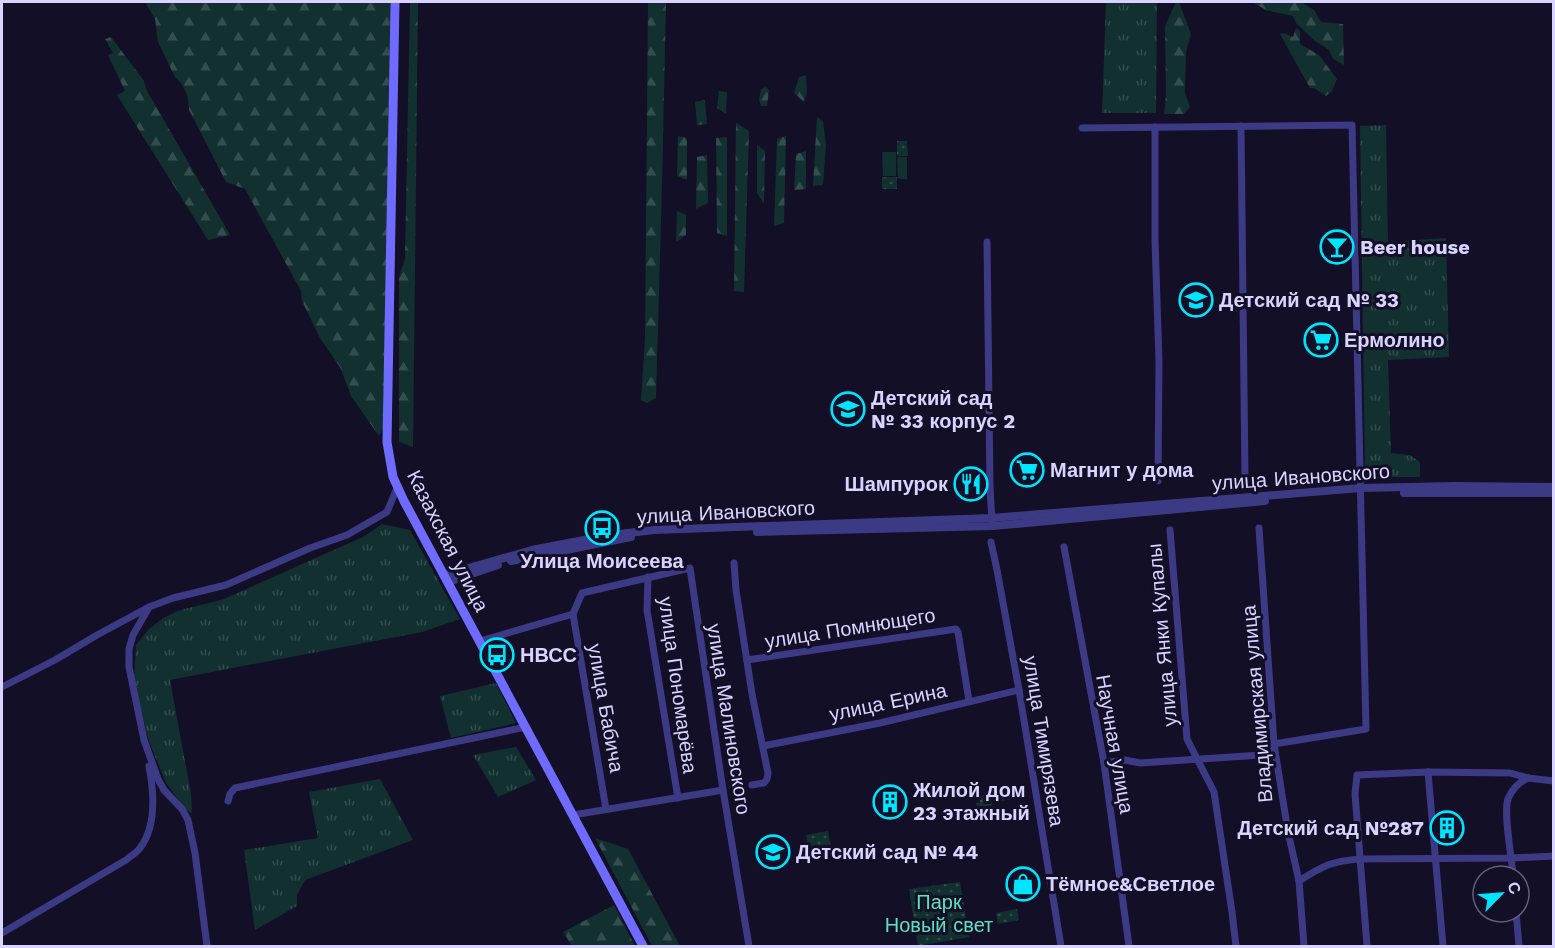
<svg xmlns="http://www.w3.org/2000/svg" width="1555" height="948" font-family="'Work Sans',sans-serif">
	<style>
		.grass { fill: url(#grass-tufts) }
		.forest { fill: url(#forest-firs) }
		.park { fill: url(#park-dots) }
		.garden { fill: #12302f }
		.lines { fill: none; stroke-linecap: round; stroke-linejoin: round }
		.minor { stroke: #3d3a85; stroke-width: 7 }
		.tertiary { stroke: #3d3a85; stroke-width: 8 }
		.secondary { stroke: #6f6bff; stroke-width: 9 }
		.labels { text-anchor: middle; stroke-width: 6; stroke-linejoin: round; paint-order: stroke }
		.poi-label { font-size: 20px; font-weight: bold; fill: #d9d4ff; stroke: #130f26; text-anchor: start }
		.street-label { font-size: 20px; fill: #d9d4ff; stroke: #130f26 }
		.park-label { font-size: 20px; fill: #5fe0c0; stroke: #130f26 }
	</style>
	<defs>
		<pattern id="grass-tufts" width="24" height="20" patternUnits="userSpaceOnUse" patternTransform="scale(1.5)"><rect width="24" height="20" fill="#12302f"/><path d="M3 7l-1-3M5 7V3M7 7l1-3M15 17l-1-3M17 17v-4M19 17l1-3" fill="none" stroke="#344d4e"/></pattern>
		<pattern id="forest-firs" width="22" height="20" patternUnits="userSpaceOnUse" patternTransform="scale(1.5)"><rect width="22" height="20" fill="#12302f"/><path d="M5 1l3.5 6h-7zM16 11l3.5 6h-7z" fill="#344d4e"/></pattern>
		<pattern id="park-dots" width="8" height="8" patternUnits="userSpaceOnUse" patternTransform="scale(1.5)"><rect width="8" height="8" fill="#12302f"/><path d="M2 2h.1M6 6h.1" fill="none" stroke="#344d4e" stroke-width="1.8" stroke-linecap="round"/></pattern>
	</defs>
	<rect width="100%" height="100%" fill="#130f26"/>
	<!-- grass -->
	<g class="grass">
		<path d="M 1106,2 L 1157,2 L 1156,113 L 1102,113 Z"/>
		<path d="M 1386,125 L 1388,242 L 1446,238 L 1449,357 L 1388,360 L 1391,453 L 1410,455 L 1420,462 L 1420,477 L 1365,477 L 1360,126 Z"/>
		<path d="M 382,524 L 410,530 L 460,619 L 422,632 L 170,680 L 191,794 L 192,813 L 187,811 L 166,783 L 148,739 L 134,677 L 136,645 L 149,629 L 162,619 L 177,611 L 224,599 L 365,536 Z"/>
		<path d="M 496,683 L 516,723 L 451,738 L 440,696 Z"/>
		<path d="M 516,747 L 536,780 L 498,797 L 473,755 Z"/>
		<path d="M 380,779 L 413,840 L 305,880 L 297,895 L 297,906 L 255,930 L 244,850 L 318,838 L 309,792 Z"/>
	</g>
	<!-- forest -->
	<g class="forest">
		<path d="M 145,2 L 164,2 L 165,3 L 175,2 L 390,2 L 384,427 L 379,436 L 351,396 L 341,369 L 320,338 L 302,301 L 301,291 L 245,189 L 226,182 L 189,110 C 189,98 185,85 175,77 L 158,42 L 155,19 Z"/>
		<path d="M 410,2 L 418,2 L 413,447 L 399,442 L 399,277 L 405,258 Z"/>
		<path d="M 648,2 L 666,2 L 662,186 L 656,398 L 647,403 L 641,400 L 645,338 Z"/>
		<path d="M 1176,2 L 1179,2 L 1191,34 L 1186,52 L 1185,93 L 1190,107 L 1184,114 L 1164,114 L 1166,95 L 1165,26 Z"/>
		<path d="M 1252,2 L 1303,2 L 1304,4 L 1314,10 L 1321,22 L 1343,24 L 1344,65 L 1333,59 L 1329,50 L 1315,41 L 1296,23 L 1293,16 L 1266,10 Z"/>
		<path d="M 1296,28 L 1300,31 L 1300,44 L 1319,55 L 1337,79 L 1332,91 L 1326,96 L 1314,88 L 1310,88 L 1280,34 L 1284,33 L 1293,37 Z"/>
		<path d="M 111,37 L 144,81 L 146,89 L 230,235 L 208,240 L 117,95 L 125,91 L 108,55 L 113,53 L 105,39 Z"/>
		<path d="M 806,75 L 807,92 L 804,102 L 794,93 L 799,77 Z"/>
		<path d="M 766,87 L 769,90 L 767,106 L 761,106 L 759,100 L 761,89 Z"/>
		<path d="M 719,91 L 727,92 L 726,114 L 717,108 Z"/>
		<path d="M 705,100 L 707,124 L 697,125 L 695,102 Z"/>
		<path d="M 817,117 L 823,121 L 826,145 L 823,185 L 813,186 Z"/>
		<path d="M 736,123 L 749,131 L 744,292 L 734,291 Z"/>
		<path d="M 678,136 L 687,138 L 687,180 L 677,176 Z"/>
		<path d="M 786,136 L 784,223 L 774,226 L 777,139 Z"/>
		<path d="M 727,137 L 727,236 L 717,233 L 716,138 Z"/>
		<path d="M 757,145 L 765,151 L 764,204 L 757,193 Z"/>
		<path d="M 806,151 L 806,189 L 794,190 L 796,154 Z"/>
		<path d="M 707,155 L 708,203 L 696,209 L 697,157 Z"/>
		<path d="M 677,211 L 686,215 L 686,235 L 676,242 Z"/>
		<path d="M 595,838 L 628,849 L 680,946 L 652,946 Z"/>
		<path d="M 614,905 L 635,946 L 572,946 L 563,932 Z"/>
	</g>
	<!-- park -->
	<g class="park">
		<path d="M 897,141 L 907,141 L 908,156 L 897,156 Z"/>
		<rect x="882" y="177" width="15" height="12"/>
		<path d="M 996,792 L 997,799 L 991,800 L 992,806 L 977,809 L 976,803 L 980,802 L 979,796 Z"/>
		<path d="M 828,831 L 831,847 L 809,851 L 806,835 Z"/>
		<path d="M 960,882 L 969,937 L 918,946 L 909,889 Z"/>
		<path d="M 1017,909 L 1019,920 L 998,924 L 996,913 Z"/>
	</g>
	<!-- garden -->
	<g class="garden">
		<path d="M 882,152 L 896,152 L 896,176 L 883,176 Z"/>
		<path d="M 897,157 L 907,157 L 907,179 L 898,179 Z"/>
		<path d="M 1015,788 L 1017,798 L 998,802 L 996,792 Z"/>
	</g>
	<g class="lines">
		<!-- minor -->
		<g class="minor">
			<path d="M 1241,126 L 1245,477"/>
			<path d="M 1155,127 L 1155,240 L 1159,361 L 1158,481"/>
			<path d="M 1082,128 L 1352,125 L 1366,729 L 1274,744 L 1269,752 L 1261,755 L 1140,763 L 1125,760 L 1104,763"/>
			<path d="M 987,242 L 990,487 L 992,522"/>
			<path d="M 1259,528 L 1274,744 L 1288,832 L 1299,881 L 1304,946"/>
			<path d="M 1170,530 L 1187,739 L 1214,792 L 1232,912 L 1236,946"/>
			<path d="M 991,542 L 997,570 L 1019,690 L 1061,946"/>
			<path d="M 1064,547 L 1104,763 L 1129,946"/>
			<path d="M 734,563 L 736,590 L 752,694 L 768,773 L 767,779 L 764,783 L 752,785"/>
			<path d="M 648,577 L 647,610 L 678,798"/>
			<path d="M 148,609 L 133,635 L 129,649 L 129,667 L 144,740 L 158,779 L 164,790 L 182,809 L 188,820 L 195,853 L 207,946"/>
			<path d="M 573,614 L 606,809"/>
			<path d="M 480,641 L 573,614 L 582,593 L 690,568 L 723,790 L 749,946"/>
			<path d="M 747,660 L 956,629 L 958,632 L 969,701"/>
			<path d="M 2,687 L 55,660 L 97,635 L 149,607 L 173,598 L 226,585 L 310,548 L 347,535 L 387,512 L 397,488"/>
			<path d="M 763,746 L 880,723 L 1019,690"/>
			<path d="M 1428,772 L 1443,946"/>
			<path d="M 228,801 L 230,794 L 235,788 L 526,727"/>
			<path d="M 573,815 L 723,790"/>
			<path d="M 1513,876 C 1512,858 1503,813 1508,799 C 1512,789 1519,782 1528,778"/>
			<path d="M 1299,881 C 1324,865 1332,861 1361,859 L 1512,858 L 1554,856"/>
			<path d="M 1516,912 L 1519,946"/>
			<path d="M 2,933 L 126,860 C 130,856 137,853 140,848 C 157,826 154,792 149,766"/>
			<path d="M 1367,946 L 1355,794 L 1357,775 L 1428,772 L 1510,773 L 1528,778 L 1554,781"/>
		</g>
		<!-- tertiary -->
		<g class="tertiary">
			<path d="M 1404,493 L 1554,493"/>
			<path d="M 757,532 L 993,526 L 1265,501"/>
			<path d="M 511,561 L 631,537"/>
			<path d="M 444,575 L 532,550 L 610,535 L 655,530 L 992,518 L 1361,488 L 1455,486 L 1554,487"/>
			<path d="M 448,582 L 498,565"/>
		</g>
		<!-- secondary -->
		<path class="secondary" d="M 395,2 L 387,442 L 393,477 L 404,501 L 643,946"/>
	</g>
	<!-- icons -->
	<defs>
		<g id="bar-ring" transform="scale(1.725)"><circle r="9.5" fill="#130f26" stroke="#00e5ff" stroke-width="1.5"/><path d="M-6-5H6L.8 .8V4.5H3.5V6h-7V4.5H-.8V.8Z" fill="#00e5ff"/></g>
		<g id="school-ring" transform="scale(1.725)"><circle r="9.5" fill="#130f26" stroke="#00e5ff" stroke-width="1.5"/><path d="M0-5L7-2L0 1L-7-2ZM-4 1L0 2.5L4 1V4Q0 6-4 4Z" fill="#00e5ff"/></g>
		<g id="supermarket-ring" transform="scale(1.725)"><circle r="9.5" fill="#130f26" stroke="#00e5ff" stroke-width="1.5"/><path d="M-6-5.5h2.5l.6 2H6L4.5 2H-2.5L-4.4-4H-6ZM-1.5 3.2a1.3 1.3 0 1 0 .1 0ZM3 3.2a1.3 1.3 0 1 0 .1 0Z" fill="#00e5ff"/></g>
		<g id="restaurant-ring" transform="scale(1.725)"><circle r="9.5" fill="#130f26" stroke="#00e5ff" stroke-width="1.5"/><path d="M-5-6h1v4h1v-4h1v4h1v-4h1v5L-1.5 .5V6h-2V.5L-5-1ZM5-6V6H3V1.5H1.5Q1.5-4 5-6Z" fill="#00e5ff"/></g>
		<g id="bus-ring" transform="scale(1.725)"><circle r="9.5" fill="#130f26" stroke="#00e5ff" stroke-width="1.5"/><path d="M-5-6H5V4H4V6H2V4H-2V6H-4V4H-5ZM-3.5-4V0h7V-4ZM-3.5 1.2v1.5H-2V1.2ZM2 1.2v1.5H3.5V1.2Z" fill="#00e5ff"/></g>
		<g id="building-ring" transform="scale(1.725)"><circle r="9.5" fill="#130f26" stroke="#00e5ff" stroke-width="1.5"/><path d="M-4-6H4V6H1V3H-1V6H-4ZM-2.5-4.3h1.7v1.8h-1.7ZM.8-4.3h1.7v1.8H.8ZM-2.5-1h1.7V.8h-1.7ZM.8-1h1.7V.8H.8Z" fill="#00e5ff"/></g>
		<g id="shop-ring" transform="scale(1.725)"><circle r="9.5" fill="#130f26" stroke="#00e5ff" stroke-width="1.5"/><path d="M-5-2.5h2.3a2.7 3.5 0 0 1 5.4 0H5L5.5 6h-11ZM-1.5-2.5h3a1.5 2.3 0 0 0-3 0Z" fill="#00e5ff"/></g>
	</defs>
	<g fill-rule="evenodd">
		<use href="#bar-ring" x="1337" y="247"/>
		<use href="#school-ring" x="1196" y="300"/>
		<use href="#supermarket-ring" x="1321" y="340"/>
		<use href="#school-ring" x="848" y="409"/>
		<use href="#supermarket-ring" x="1027" y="470"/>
		<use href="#restaurant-ring" x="971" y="484"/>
		<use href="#bus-ring" x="602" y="528"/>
		<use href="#bus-ring" x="497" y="655"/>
		<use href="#building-ring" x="890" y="802"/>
		<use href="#building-ring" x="1447" y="828"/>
		<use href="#school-ring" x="773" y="852"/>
		<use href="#shop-ring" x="1023" y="884"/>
	</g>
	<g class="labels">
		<!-- poi labels -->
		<g class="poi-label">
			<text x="1360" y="254">Beer house</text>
			<text x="1219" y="307">Детский сад № 33</text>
			<text x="1344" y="347">Ермолино</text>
			<text x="871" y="405">Детский сад<tspan x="871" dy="23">№ 33 корпус 2</tspan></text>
			<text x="1050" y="477">Магнит у дома</text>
			<text x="948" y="491" text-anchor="end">Шампурок</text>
			<text x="602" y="568" text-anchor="middle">Улица Моисеева</text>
			<text x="520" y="662">НВСС</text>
			<text x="913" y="797">Жилой дом<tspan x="913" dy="23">23 этажный</tspan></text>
			<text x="1424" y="835" text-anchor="end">Детский сад №287</text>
			<text x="796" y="859">Детский сад № 44</text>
			<text x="1046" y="891">Тёмное&amp;Светлое</text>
		</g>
		<!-- street labels -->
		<g class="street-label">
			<text transform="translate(1301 477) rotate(-4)" y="7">улица Ивановского</text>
			<text transform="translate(726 512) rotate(-3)" y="7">улица Ивановского</text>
			<text transform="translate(448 541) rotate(63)" y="7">Казахская улица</text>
			<text transform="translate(850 628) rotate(-9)" y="7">улица Помнющего</text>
			<text transform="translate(1162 635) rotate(-95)" y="7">улица Янки Купалы</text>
			<text transform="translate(678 685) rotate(82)" y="7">улица Пономарёва</text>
			<text transform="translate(888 702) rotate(-12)" y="7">улица Ерина</text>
			<text transform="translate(1257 704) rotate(-95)" y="7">Владимирская улица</text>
			<text transform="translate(606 708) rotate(80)" y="7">улица Бабича</text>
			<text transform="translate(729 719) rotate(81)" y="7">улица Малиновского</text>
			<text transform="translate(1044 741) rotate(81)" y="7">улица Тимирязева</text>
			<text transform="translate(1115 744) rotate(80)" y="7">Научная улица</text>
		</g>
		<!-- park labels -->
		<g class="park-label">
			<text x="939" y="909">Парк<tspan x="939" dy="23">Новый свет</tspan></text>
		</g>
	</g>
	<!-- border -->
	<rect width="1555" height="948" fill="none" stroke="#d9d4ff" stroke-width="6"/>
	<!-- north arrow -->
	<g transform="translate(1501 894) rotate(65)"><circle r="28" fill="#130f26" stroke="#625e7d" stroke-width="1.5"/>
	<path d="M0-4.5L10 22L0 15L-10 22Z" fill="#00e5ff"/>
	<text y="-9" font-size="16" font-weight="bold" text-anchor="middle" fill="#d9d4ff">С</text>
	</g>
</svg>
